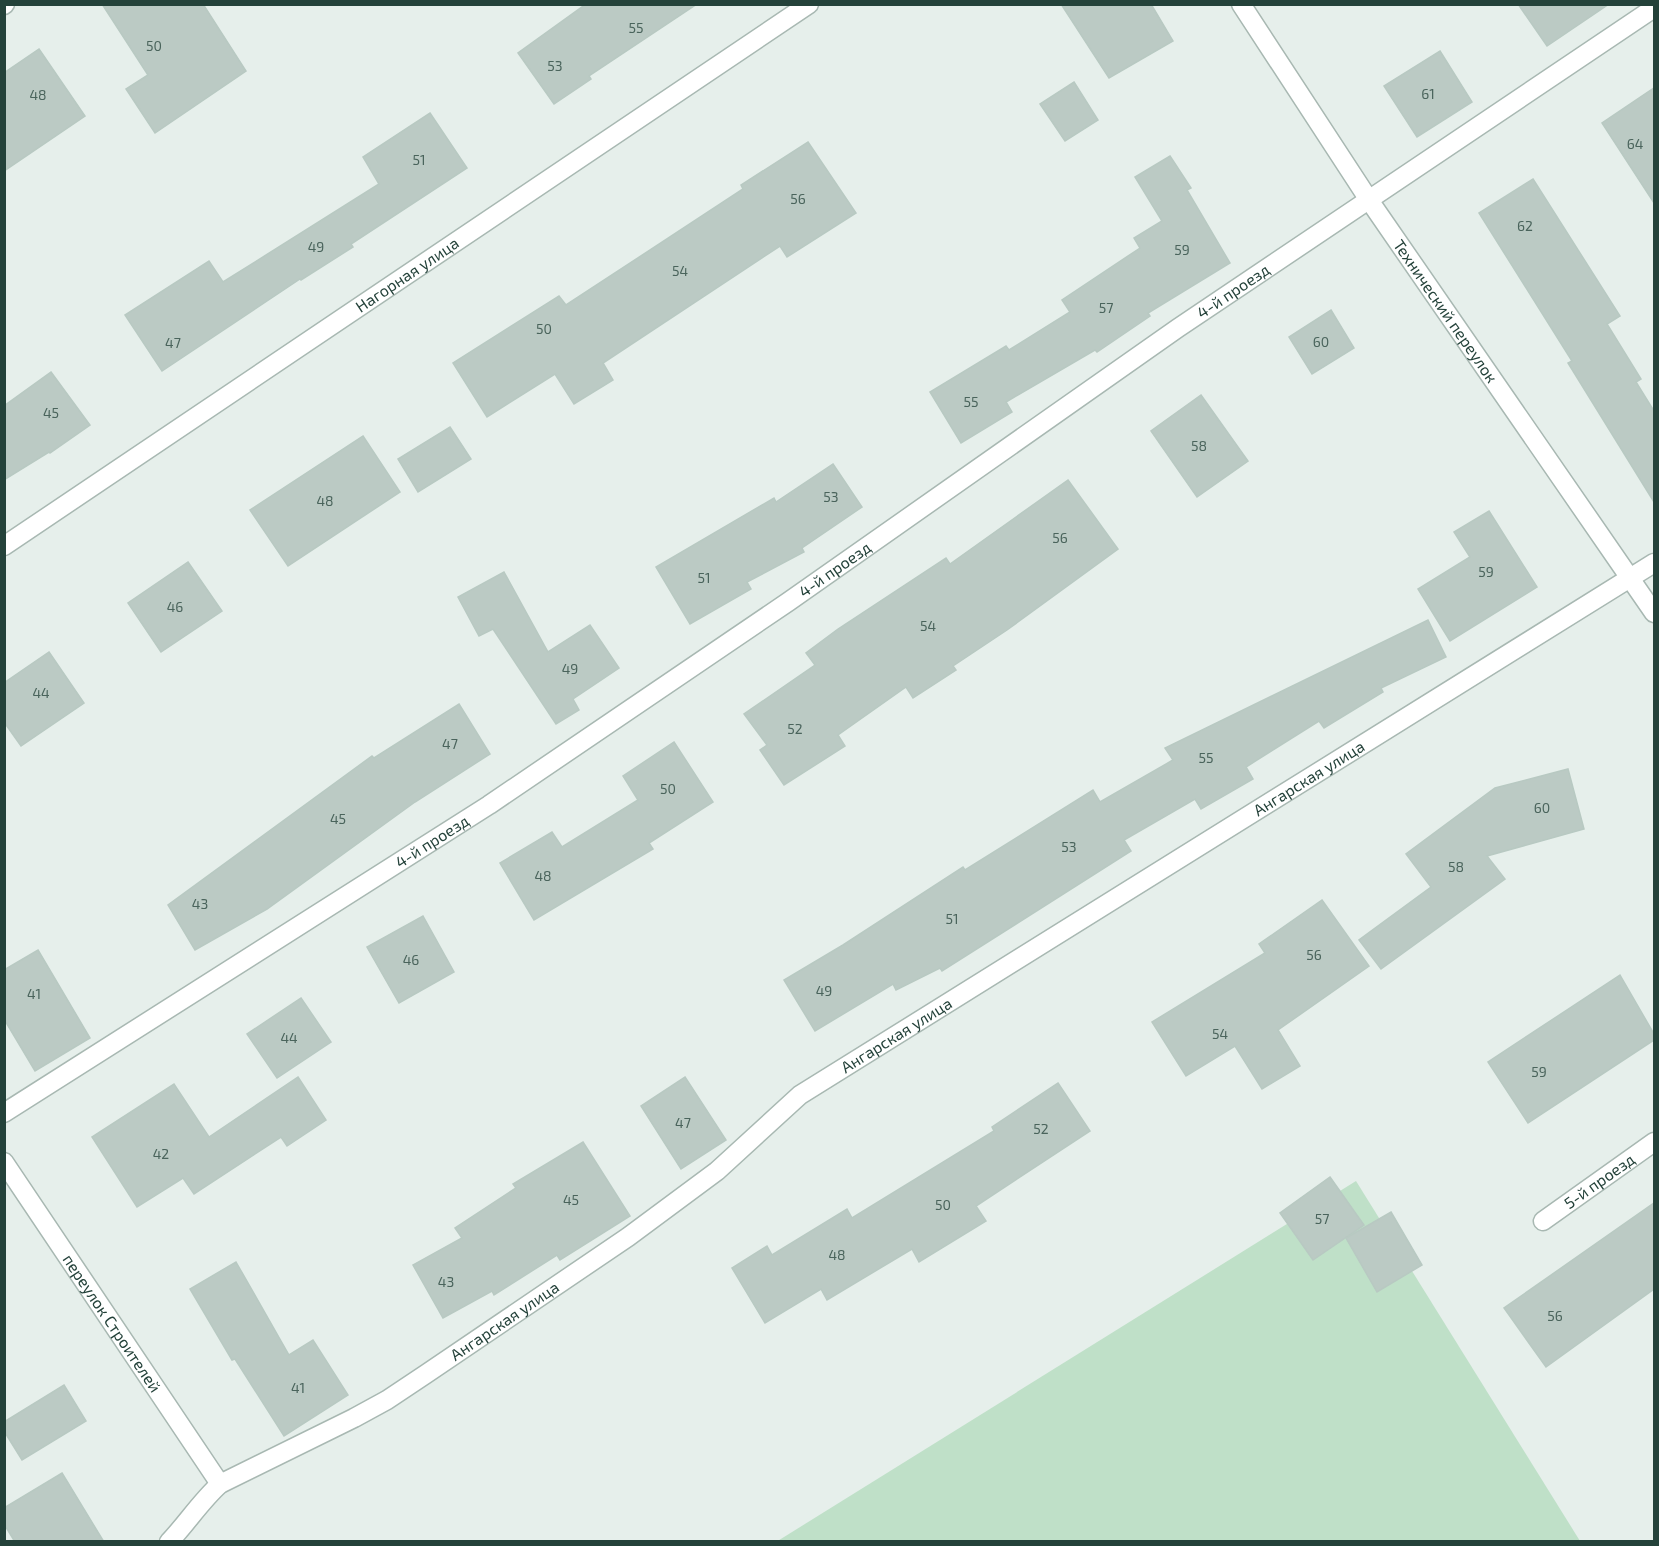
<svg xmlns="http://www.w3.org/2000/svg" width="1659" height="1546" font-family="'Exo 2',sans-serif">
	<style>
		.green { fill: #bfe0c8 }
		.building { fill: #bbcac4; stroke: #b8c9c2; stroke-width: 1.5 }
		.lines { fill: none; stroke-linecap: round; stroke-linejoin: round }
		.street-casing { stroke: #a8b8b2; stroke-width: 21 }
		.street { stroke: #fff; stroke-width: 18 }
		.labels { text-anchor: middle; stroke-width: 5; stroke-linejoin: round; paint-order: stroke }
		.number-label { font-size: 14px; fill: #4a645c }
		.street-label { font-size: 16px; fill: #24423a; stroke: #f7fbf9 }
	</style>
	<rect width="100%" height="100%" fill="#e6efeb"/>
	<!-- green -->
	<path class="green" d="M 1356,1181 L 1580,1541 L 776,1542 Z"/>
	<!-- building -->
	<g class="building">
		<path d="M 102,4 L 203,4 L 246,71 L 155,133 L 126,89 L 148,75 Z"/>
		<path d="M 586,4 L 697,4 L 589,76 L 591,79 L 554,104 L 518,53 Z"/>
		<path d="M 1061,4 L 1151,4 L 1173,41 L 1109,78 Z"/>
		<path d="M 1518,4 L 1609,4 L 1547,46 Z"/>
		<path d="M 39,49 L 85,116 L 4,171 L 4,73 Z"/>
		<path d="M 1440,51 L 1472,102 L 1417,137 L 1384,86 Z"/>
		<path d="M 1074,82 L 1098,120 L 1065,141 L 1040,104 Z"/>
		<path d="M 1654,88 L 1654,203 L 1602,123 Z"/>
		<path d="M 430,113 L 467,168 L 351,244 L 353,247 L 301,280 L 300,279 L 162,371 L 125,315 L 209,261 L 223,282 L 379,184 L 363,157 Z"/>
		<path d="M 808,142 L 856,213 L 787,257 L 780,246 L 603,363 L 613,380 L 574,404 L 555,374 L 487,417 L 453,363 L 559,296 L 566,305 L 743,189 L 741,185 Z"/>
		<path d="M 1170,156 L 1191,188 L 1187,190 L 1230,263 L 1148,313 L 1150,316 L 1097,352 L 1095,350 L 1006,402 L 1012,412 L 961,443 L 930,392 L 1006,346 L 1009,350 L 1070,312 L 1062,300 L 1140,248 L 1134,238 L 1162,221 L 1135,177 Z"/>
		<path d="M 1533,179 L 1620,316 L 1607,324 L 1641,379 L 1636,382 L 1654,411 L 1654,502 L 1568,363 L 1572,361 L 1479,213 Z"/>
		<path d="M 1331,310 L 1354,348 L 1312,374 L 1289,337 Z"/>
		<path d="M 51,372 L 90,425 L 50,453 L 49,452 L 4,480 L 4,406 Z"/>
		<path d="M 1201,395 L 1248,461 L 1197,497 L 1151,431 Z"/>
		<path d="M 450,427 L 471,459 L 418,492 L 398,459 Z"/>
		<path d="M 363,436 L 400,492 L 288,566 L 250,510 Z"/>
		<path d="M 833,464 L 862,507 L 802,548 L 804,552 L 747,582 L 751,589 L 690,624 L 656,567 L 774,498 L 776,502 Z"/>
		<path d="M 1068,480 L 1118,549 L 1007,630 L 953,666 L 956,670 L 913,698 L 906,687 L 838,735 L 845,746 L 784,785 L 760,750 L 767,745 L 744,714 L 815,665 L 806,653 L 838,629 L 946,558 L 950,564 Z"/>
		<path d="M 1489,511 L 1537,587 L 1450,641 L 1418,589 L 1470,557 L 1454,532 Z"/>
		<path d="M 188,562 L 222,611 L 161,652 L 128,603 Z"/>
		<path d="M 504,572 L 548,652 L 590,625 L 619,668 L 573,699 L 579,710 L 556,724 L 493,629 L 479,636 L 458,597 Z"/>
		<path d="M 1428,620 L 1446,657 L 1381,688 L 1383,692 L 1324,728 L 1319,721 L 1246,767 L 1253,779 L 1201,809 L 1195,799 L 1124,840 L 1131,851 L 942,971 L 940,968 L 896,990 L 893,984 L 815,1031 L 784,980 L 843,945 L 963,867 L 965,870 L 1093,790 L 1100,802 L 1173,760 L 1165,748 Z"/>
		<path d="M 49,652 L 84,703 L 21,746 L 4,722 L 4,683 Z"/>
		<path d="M 459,704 L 490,754 L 415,802 L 267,909 L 195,950 L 168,905 L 372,756 L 374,758 Z"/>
		<path d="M 674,742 L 713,802 L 649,843 L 653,849 L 534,920 L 500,863 L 552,832 L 562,847 L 638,800 L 623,776 Z"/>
		<path d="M 1568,769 L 1584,829 L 1487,856 L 1505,879 L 1381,969 L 1359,940 L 1431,887 L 1406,854 L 1495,788 Z"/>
		<path d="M 1322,900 L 1369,966 L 1278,1030 L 1300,1066 L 1262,1089 L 1235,1046 L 1186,1076 L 1152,1022 L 1265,953 L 1259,944 Z"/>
		<path d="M 423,916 L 454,972 L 399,1003 L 367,947 Z"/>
		<path d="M 38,950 L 90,1038 L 35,1071 L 4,1019 L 4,970 Z"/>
		<path d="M 1620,975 L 1654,1034 L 1654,1040 L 1528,1123 L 1488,1062 Z"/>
		<path d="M 301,998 L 331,1042 L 277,1078 L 247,1034 Z"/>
		<path d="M 298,1077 L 326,1120 L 287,1146 L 281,1137 L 194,1194 L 183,1178 L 137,1207 L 92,1137 L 174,1084 L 209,1137 Z"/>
		<path d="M 685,1077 L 726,1140 L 681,1169 L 641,1106 Z"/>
		<path d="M 1058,1083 L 1090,1131 L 976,1206 L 986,1221 L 919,1262 L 912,1249 L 827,1300 L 821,1289 L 765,1323 L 732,1268 L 767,1246 L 772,1255 L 847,1209 L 852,1218 L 994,1131 L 992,1127 Z"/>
		<path d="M 583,1142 L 630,1216 L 560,1260 L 557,1255 L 494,1295 L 492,1291 L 443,1318 L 413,1265 L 462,1238 L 455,1228 L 516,1188 L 513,1184 Z"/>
		<path d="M 1330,1177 L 1364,1225 L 1313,1260 L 1280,1213 Z"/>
		<path d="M 1654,1203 L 1654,1289 L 1546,1367 L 1504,1308 Z"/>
		<path d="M 1391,1212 L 1422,1265 L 1377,1292 L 1346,1238 Z"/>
		<path d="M 236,1262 L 289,1355 L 313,1340 L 348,1395 L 284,1436 L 235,1359 L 232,1360 L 190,1289 Z"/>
		<path d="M 64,1385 L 86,1421 L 22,1460 L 4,1431 L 4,1422 Z"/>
		<path d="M 62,1473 L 104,1542 L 15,1542 L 4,1524 L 4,1508 Z"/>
	</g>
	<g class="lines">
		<!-- street casing -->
		<g class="street-casing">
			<g id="street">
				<path id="s1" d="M 1241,4 L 1369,200 L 1654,613"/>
				<path d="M 4,5 L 5,4"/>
				<path id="s2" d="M 4,546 L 809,4"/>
				<path id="s3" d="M 4,1113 L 489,805 L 788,602 L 1178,328 L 1654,8"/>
				<path id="s4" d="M 4,1162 L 220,1484"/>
				<path id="s5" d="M 1543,1221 L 1654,1142"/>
				<path id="s6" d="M 169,1542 C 187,1523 201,1501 220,1484 L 354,1418 L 387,1400 L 426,1374 L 628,1237 L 717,1171 L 800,1095 L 1654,563"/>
			</g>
		</g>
		<!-- street -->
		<use href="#street" class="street"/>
	</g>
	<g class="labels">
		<!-- number labels -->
		<g class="number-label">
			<text x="636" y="33">55</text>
			<text x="154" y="51">50</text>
			<text x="555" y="71">53</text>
			<text x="1428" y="99">61</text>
			<text x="38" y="100">48</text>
			<text x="1635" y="149">64</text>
			<text x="419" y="165">51</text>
			<text x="798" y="204">56</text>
			<text x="1525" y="231">62</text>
			<text x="316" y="252">49</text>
			<text x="1182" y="255">59</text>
			<text x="680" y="276">54</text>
			<text x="1106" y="313">57</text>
			<text x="544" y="334">50</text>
			<text x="1321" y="347">60</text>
			<text x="173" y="348">47</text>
			<text x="971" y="407">55</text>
			<text x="51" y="418">45</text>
			<text x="1199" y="451">58</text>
			<text x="831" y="502">53</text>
			<text x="325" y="506">48</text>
			<text x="1060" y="543">56</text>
			<text x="1486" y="577">59</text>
			<text x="704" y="583">51</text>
			<text x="175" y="612">46</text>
			<text x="928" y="631">54</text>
			<text x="570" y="674">49</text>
			<text x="41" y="698">44</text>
			<text x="795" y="734">52</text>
			<text x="450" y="749">47</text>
			<text x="1206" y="763">55</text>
			<text x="668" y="794">50</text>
			<text x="1542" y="813">60</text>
			<text x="338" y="824">45</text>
			<text x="1069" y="852">53</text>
			<text x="1456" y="872">58</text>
			<text x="543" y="881">48</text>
			<text x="200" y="909">43</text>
			<text x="952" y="924">51</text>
			<text x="1314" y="960">56</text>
			<text x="411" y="965">46</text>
			<text x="824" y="996">49</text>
			<text x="34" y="999">41</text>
			<text x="1220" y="1039">54</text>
			<text x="289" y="1043">44</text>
			<text x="1539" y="1077">59</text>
			<text x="683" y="1128">47</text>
			<text x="1041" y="1134">52</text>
			<text x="161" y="1159">42</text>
			<text x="571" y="1205">45</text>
			<text x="943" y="1210">50</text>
			<text x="1322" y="1224">57</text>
			<text x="837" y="1260">48</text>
			<text x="446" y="1287">43</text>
			<text x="1555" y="1321">56</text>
			<text x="298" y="1393">41</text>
		</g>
		<!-- street labels -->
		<g class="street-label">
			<text dy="6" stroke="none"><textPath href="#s2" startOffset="486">Нагорная улица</textPath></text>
			<text dy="6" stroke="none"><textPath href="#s3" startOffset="1479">4-й проезд</textPath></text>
			<text dy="6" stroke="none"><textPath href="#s1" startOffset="369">Технический переулок</textPath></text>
			<text dy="6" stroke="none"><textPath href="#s3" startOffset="993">4-й проезд</textPath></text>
			<text dy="6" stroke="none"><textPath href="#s6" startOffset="1378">Ангарская улица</textPath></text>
			<text dy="6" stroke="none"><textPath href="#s3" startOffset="507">4-й проезд</textPath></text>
			<text dy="6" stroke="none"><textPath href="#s6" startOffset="892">Ангарская улица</textPath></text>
			<text dy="6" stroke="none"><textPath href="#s5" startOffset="69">5-й проезд</textPath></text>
			<text dy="6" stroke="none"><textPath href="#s6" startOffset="406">Ангарская улица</textPath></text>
			<text dy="6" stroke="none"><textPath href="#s4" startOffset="194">переулок Строителей</textPath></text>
		</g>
	</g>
	<!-- border -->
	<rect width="1659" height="1546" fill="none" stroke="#24423a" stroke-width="12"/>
</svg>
